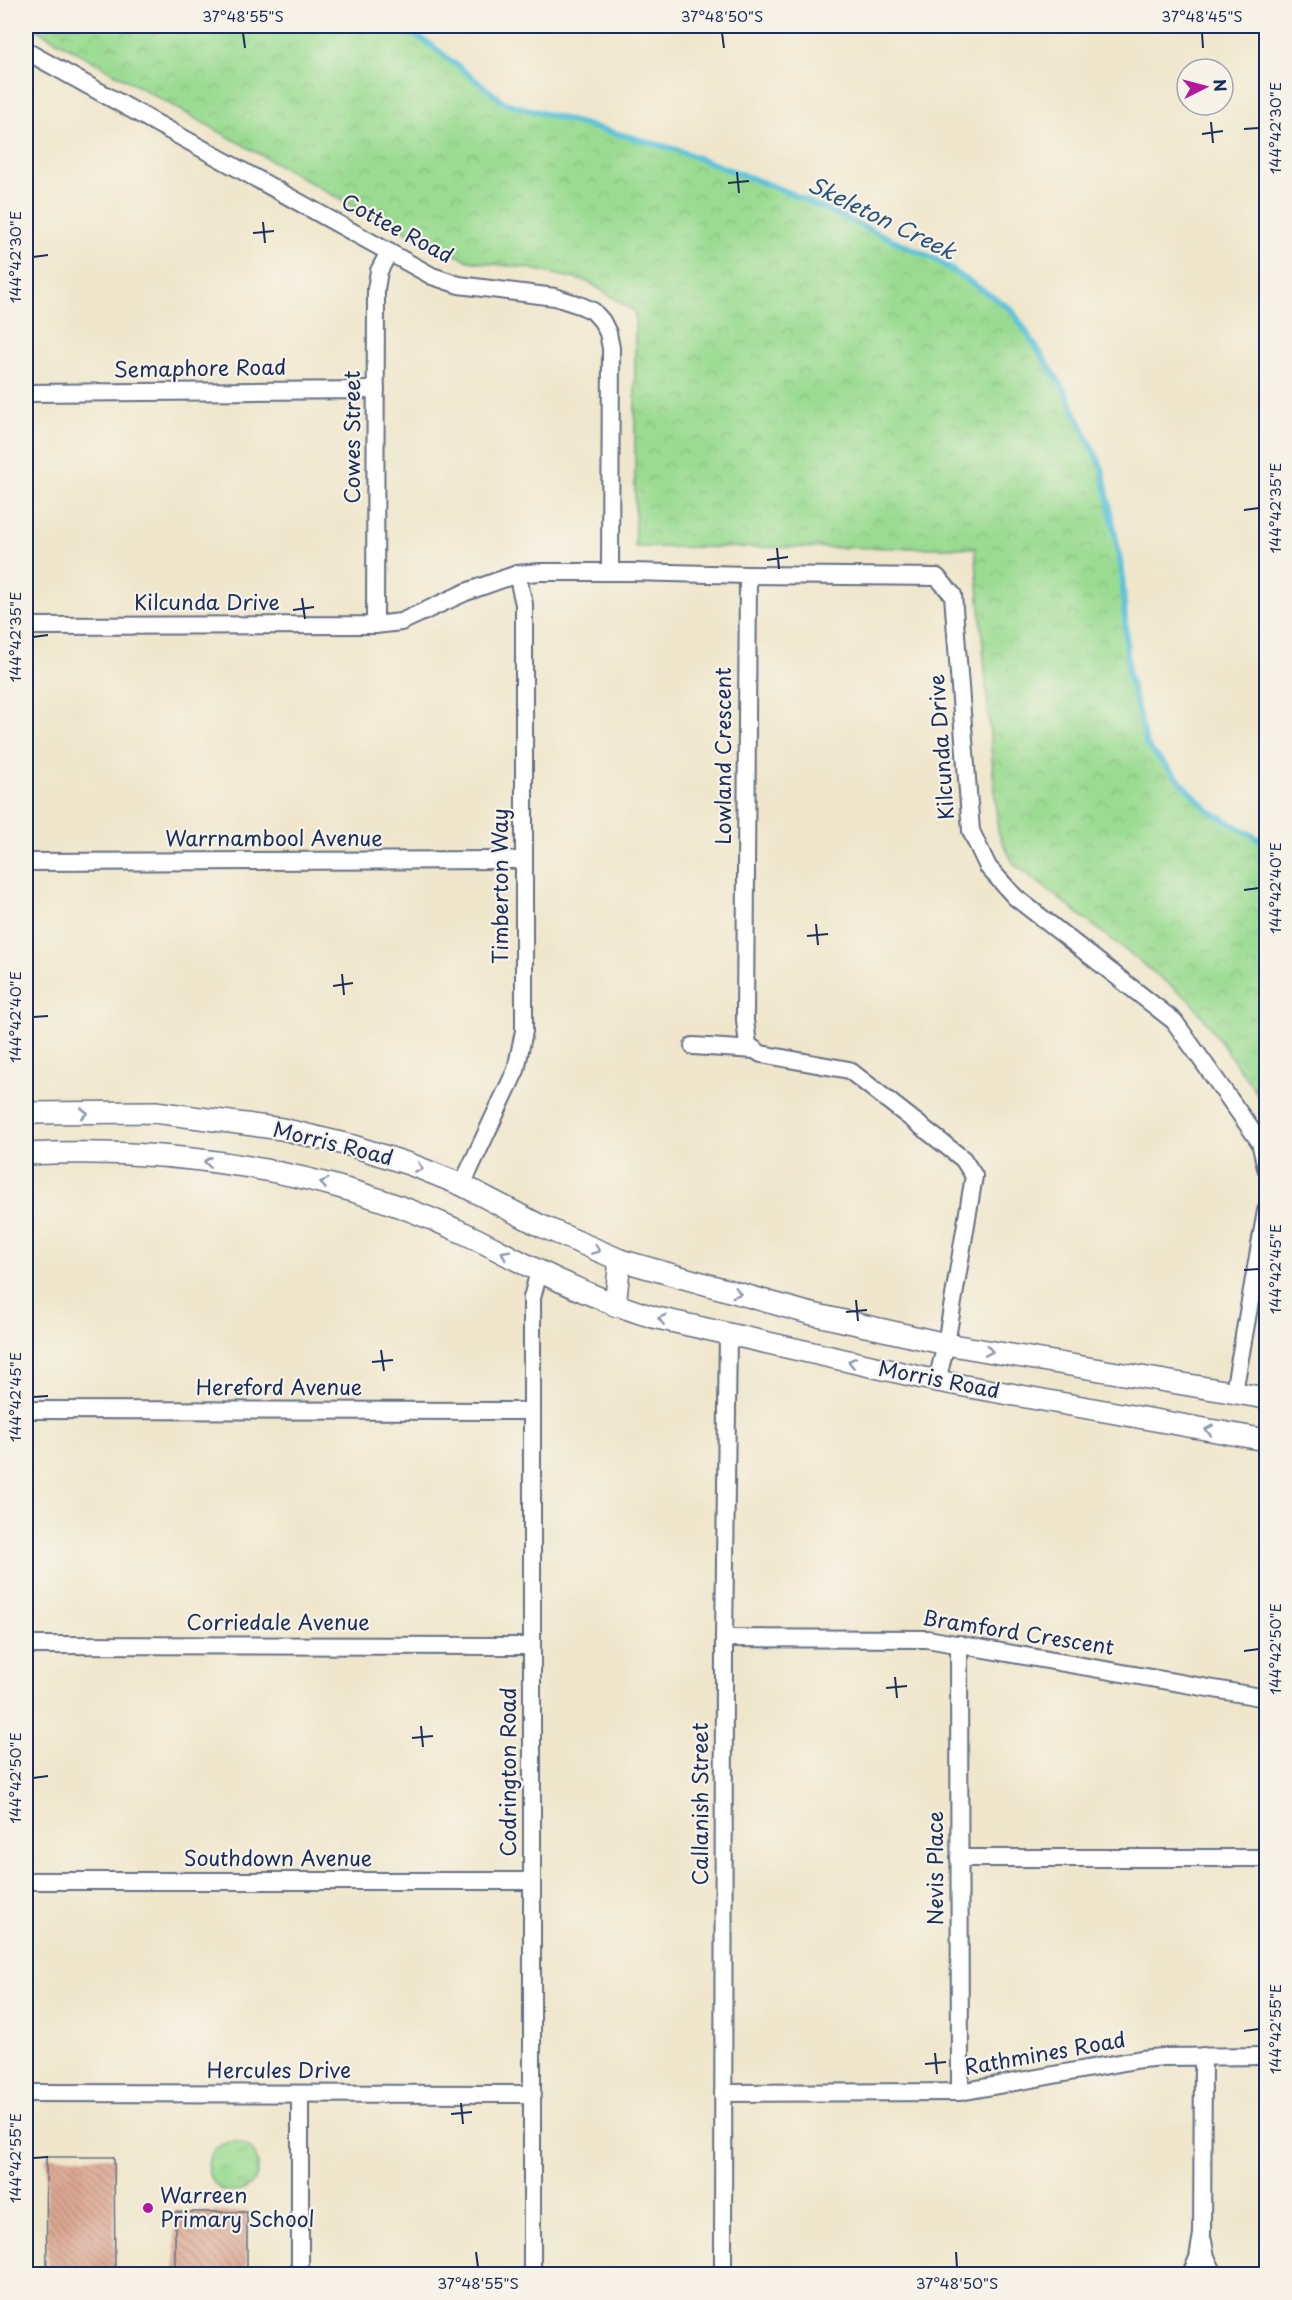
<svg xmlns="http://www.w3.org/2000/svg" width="1292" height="2300" font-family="'Playpen Sans',sans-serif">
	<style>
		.grass { fill: url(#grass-tufts); stroke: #5a8578; stroke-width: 1.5 }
		.park { fill: url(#park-crowns); stroke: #5a8578; stroke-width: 1.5 }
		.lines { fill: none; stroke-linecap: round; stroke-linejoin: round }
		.stream { stroke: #5ec2dc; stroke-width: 6 }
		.building { fill: url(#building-back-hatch) }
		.minor-casing { stroke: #656f84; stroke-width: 20 }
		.tertiary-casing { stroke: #656f84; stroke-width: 24 }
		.minor { stroke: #fff; stroke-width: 16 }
		.tertiary { stroke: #fff; stroke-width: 21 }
		.oneway { stroke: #8d97ae }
		.ticks { fill: none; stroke: #1b2f5e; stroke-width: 2 }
		.poi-dot { fill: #b5179e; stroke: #f7f3e8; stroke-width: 2 }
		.labels { text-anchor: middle; stroke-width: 4.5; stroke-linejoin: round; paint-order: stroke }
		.street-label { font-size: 21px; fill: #1b2f5e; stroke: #f7f3e8 }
		.poi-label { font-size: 21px; fill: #1b2f5e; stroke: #f7f3e8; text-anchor: start }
		.water-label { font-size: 22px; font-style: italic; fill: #2c547e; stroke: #f7f3e8 }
		.neatline { fill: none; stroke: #1b2f5e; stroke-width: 2 }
		.ticks-label { font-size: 15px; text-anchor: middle; fill: #1b2f5e }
	</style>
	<defs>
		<pattern id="grass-tufts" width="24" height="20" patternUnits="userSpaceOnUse" patternTransform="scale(1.5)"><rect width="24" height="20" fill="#9adb91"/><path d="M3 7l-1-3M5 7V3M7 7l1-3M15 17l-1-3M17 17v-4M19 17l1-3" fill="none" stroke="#84bc7f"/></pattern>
		<pattern id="park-crowns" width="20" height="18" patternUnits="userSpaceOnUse" patternTransform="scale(1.5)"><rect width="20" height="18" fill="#9adb91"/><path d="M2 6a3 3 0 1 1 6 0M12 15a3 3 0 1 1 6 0" fill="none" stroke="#84bc7f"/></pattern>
		<pattern id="building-back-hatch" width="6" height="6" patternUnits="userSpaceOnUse" patternTransform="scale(1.5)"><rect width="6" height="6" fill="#dca791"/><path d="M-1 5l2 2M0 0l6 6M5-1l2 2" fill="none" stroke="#b2887a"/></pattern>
	</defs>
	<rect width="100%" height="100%" fill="#f7f3e8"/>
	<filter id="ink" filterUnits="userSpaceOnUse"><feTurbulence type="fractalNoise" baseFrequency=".0167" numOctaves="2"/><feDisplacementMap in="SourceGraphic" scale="12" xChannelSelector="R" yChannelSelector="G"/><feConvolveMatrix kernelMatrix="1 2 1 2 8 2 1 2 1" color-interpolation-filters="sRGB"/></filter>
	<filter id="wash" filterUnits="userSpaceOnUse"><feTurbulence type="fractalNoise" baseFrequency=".008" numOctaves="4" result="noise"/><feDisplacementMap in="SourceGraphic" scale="24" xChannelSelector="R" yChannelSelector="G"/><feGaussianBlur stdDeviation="1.35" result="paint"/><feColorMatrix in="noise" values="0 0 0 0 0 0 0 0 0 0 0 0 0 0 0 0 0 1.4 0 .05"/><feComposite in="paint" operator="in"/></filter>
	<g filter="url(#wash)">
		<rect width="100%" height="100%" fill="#efe6cb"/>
		<!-- grass -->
		<circle class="grass" cx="233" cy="2167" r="25"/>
		<!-- park -->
		<path class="park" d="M 30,26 L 397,26 L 427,42 L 505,103 L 677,150 L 785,191 L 935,259 L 1011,309 L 1063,388 L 1102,468 L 1122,570 L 1128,673 L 1147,746 L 1208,810 L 1266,843 L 1266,1106 L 1192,1002 L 1013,863 L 998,832 L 975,548 L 635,547 L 635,312 L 589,282 L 528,268 L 469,261 L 354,207 Z"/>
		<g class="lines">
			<!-- stream -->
			<path class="stream" d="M 397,26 L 427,42 L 505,103 L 677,150 L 785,191 L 935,259 L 1011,309 L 1063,388 L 1102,468 L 1122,570 L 1128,673 L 1147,746 L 1208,810 L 1266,843"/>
		</g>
		<g id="blocks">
			<!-- building -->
			<g class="building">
				<path d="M 46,2157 L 114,2157 L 115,2274 L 47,2274 Z"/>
				<rect x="175" y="2212" width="72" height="62"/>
			</g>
		</g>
	</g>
	<g filter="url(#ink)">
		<use href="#blocks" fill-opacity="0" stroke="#656f84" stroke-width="1.5"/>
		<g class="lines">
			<!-- minor casing -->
			<g class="minor-casing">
				<g id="minor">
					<path d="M 26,51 L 432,276 L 459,285 L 555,297 L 582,306 L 593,311 L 602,321 L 608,333 L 611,348 L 610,572"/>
					<path d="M 26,393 L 376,390"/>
					<path d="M 748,575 L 937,577 L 953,595 L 971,831 L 988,867 L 1015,897 L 1174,1021 L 1260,1142 L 1266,1168"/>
					<path d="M 375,625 L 376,289 L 379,271 L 389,252"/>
					<path d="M 26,626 L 375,625 L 401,622 L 466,592 L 517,574 L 540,572 L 631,572 L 748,575 L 745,1020 L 748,1045 L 761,1054 L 849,1070 L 963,1159 L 974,1176 L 946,1344 L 937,1381"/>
					<path d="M 26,862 L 524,860"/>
					<path d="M 693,1046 L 755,1050"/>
					<path d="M 462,1185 L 516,1070 L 524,1031 L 524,604 L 517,574"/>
					<path d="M 1234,1392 L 1266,1211"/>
					<path d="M 26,1410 L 532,1411"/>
					<path d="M 724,1638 L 927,1639 L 1266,1698"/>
					<path d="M 959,1644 L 960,2092"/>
					<path d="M 26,1645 L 531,1646"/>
					<path d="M 959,1858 L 1266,1858"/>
					<path d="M 26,1881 L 531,1881"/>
					<path d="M 26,2093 L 533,2094"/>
					<path d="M 723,2093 L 960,2092 L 1141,2059 L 1163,2057 L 1266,2056"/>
					<path d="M 300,2094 L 300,2274"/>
					<path d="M 1203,2241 L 1206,2257 L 1214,2274"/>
					<path d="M 532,2274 L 532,1298 L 539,1271"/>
					<path d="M 723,2274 L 724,1638 L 728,1334"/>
					<path d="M 1191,2274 L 1198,2258 L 1202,2234 L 1203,2056"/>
				</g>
			</g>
			<!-- tertiary casing -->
			<g class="tertiary-casing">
				<g id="tertiary">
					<path d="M 26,1113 L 155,1112 L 282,1129 L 353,1146 L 412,1165 L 462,1185 L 539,1225 L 620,1260 L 808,1313 L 946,1344 L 1266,1398"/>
					<path d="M 26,1154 C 172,1147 324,1169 457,1230 C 485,1242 511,1258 539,1271 C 576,1289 613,1305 653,1317 L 937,1381 L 1266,1440"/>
					<path d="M 615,1306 L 620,1260"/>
				</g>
			</g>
			<!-- minor -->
			<use href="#minor" class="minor"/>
			<!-- tertiary -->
			<use href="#tertiary" class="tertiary"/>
		</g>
		<!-- one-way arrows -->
		<defs><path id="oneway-chevron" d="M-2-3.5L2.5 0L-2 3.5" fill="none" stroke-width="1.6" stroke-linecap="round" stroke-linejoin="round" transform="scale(1.5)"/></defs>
		<g class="oneway">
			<use href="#oneway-chevron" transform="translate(84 1113)"/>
			<use href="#oneway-chevron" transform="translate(208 1162) rotate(-173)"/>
			<use href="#oneway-chevron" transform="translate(419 1168) rotate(22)"/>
			<use href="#oneway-chevron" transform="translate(324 1183) rotate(-165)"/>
			<use href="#oneway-chevron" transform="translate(596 1250) rotate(23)"/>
			<use href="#oneway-chevron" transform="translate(505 1254) rotate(-153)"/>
			<use href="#oneway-chevron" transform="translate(737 1293) rotate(16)"/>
			<use href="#oneway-chevron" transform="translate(662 1319) rotate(-167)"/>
			<use href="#oneway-chevron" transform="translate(989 1351) rotate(10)"/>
			<use href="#oneway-chevron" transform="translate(852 1362) rotate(-167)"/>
			<use href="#oneway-chevron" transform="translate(1209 1430) rotate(-170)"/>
		</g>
	</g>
	<!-- ticks -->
	<path class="ticks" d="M 243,33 L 245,48M 722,33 L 724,48M 1202,33 L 1203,48M 1211,122 L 1213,143M 1244,129 L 1259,128M 1202,134 L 1223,131M 737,172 L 739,193M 728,183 L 749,181M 263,222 L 265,243M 253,233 L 274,231M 33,257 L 48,255M 1244,510 L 1259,508M 777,548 L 779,569M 767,560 L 788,557M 302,598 L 305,619M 293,610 L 314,607M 33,637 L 48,635M 1244,890 L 1259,888M 816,924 L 818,945M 807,936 L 828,934M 342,974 L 344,995M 333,986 L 353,983M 33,1017 L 48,1016M 1244,1270 L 1259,1269M 856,1300 L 858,1321M 846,1312 L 867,1310M 381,1350 L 384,1371M 372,1362 L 393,1360M 33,1397 L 48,1396M 1244,1651 L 1259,1649M 895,1677 L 897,1698M 886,1688 L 907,1686M 421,1726 L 423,1747M 412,1738 L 433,1736M 33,1778 L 48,1776M 1244,2031 L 1259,2029M 935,2053 L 937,2074M 925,2064 L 946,2062M 461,2103 L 463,2124M 451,2114 L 472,2112M 33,2158 L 48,2157M 476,2252 L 478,2267M 956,2252 L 957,2267"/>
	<!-- markers -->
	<circle class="poi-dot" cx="148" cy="2208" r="6"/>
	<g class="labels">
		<!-- street labels -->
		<g class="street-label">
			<text transform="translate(397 229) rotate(28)" y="7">Cottee Road</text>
			<text transform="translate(200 369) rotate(-1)" y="7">Semaphore Road</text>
			<text transform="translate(353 437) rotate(-90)" y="7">Cowes Street</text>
			<text x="207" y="610">Kilcunda Drive</text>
			<text transform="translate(942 747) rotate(-94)" y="7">Kilcunda Drive</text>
			<text transform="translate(724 756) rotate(-90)" y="7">Lowland Crescent</text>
			<text x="274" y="846">Warrnambool Avenue</text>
			<text transform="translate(501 886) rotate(-90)" y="7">Timberton Way</text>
			<text transform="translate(333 1144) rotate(14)" y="7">Morris Road</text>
			<text transform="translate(939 1380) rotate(11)" y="7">Morris Road</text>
			<text x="279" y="1395">Hereford Avenue</text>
			<text x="278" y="1630">Corriedale Avenue</text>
			<text transform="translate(1018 1633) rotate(9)" y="7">Bramford Crescent</text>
			<text transform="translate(509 1772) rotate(-90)" y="7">Codrington Road</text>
			<text transform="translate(701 1804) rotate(-90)" y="7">Callanish Street</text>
			<text x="278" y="1866">Southdown Avenue</text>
			<text transform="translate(936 1868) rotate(-90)" y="7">Nevis Place</text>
			<text transform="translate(1045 2054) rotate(-10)" y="7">Rathmines Road</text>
			<text x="279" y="2078">Hercules Drive</text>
		</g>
		<!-- poi labels -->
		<g class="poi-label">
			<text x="160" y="2203">Warreen<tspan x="160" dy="24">Primary School</tspan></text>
		</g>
		<!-- water labels -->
		<g class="water-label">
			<text transform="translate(882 218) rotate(26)" y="8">Skeleton Creek</text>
		</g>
	</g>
	<!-- margin -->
	<rect width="1292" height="2300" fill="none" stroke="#f7f3e8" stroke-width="66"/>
	<!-- north arrow -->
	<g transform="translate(1205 87) rotate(84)"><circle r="28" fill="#f7f3e8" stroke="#9fa5b1" stroke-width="1.5"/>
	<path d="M0-4.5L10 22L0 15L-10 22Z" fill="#b5179e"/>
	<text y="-9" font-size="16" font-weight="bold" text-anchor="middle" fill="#1b2f5e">N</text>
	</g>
	<rect x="33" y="33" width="1226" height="2234" class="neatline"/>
	<g class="ticks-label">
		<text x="243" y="22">37°48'55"S</text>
		<text x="722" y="22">37°48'50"S</text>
		<text x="1202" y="22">37°48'45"S</text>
		<text transform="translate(1276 128) rotate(-90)" y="5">144°42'30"E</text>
		<text transform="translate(16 257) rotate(-90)" y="5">144°42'30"E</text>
		<text transform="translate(1276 508) rotate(-90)" y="5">144°42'35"E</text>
		<text transform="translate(16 637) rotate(-90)" y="5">144°42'35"E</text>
		<text transform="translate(1276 888) rotate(-90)" y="5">144°42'40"E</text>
		<text transform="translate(16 1017) rotate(-90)" y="5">144°42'40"E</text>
		<text transform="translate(1276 1269) rotate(-90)" y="5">144°42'45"E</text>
		<text transform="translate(16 1397) rotate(-90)" y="5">144°42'45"E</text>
		<text transform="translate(1276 1649) rotate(-90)" y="5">144°42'50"E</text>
		<text transform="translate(16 1778) rotate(-90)" y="5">144°42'50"E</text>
		<text transform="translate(1276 2029) rotate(-90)" y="5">144°42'55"E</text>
		<text transform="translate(16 2158) rotate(-90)" y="5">144°42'55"E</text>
		<text x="478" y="2289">37°48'55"S</text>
		<text x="957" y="2289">37°48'50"S</text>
	</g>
</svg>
